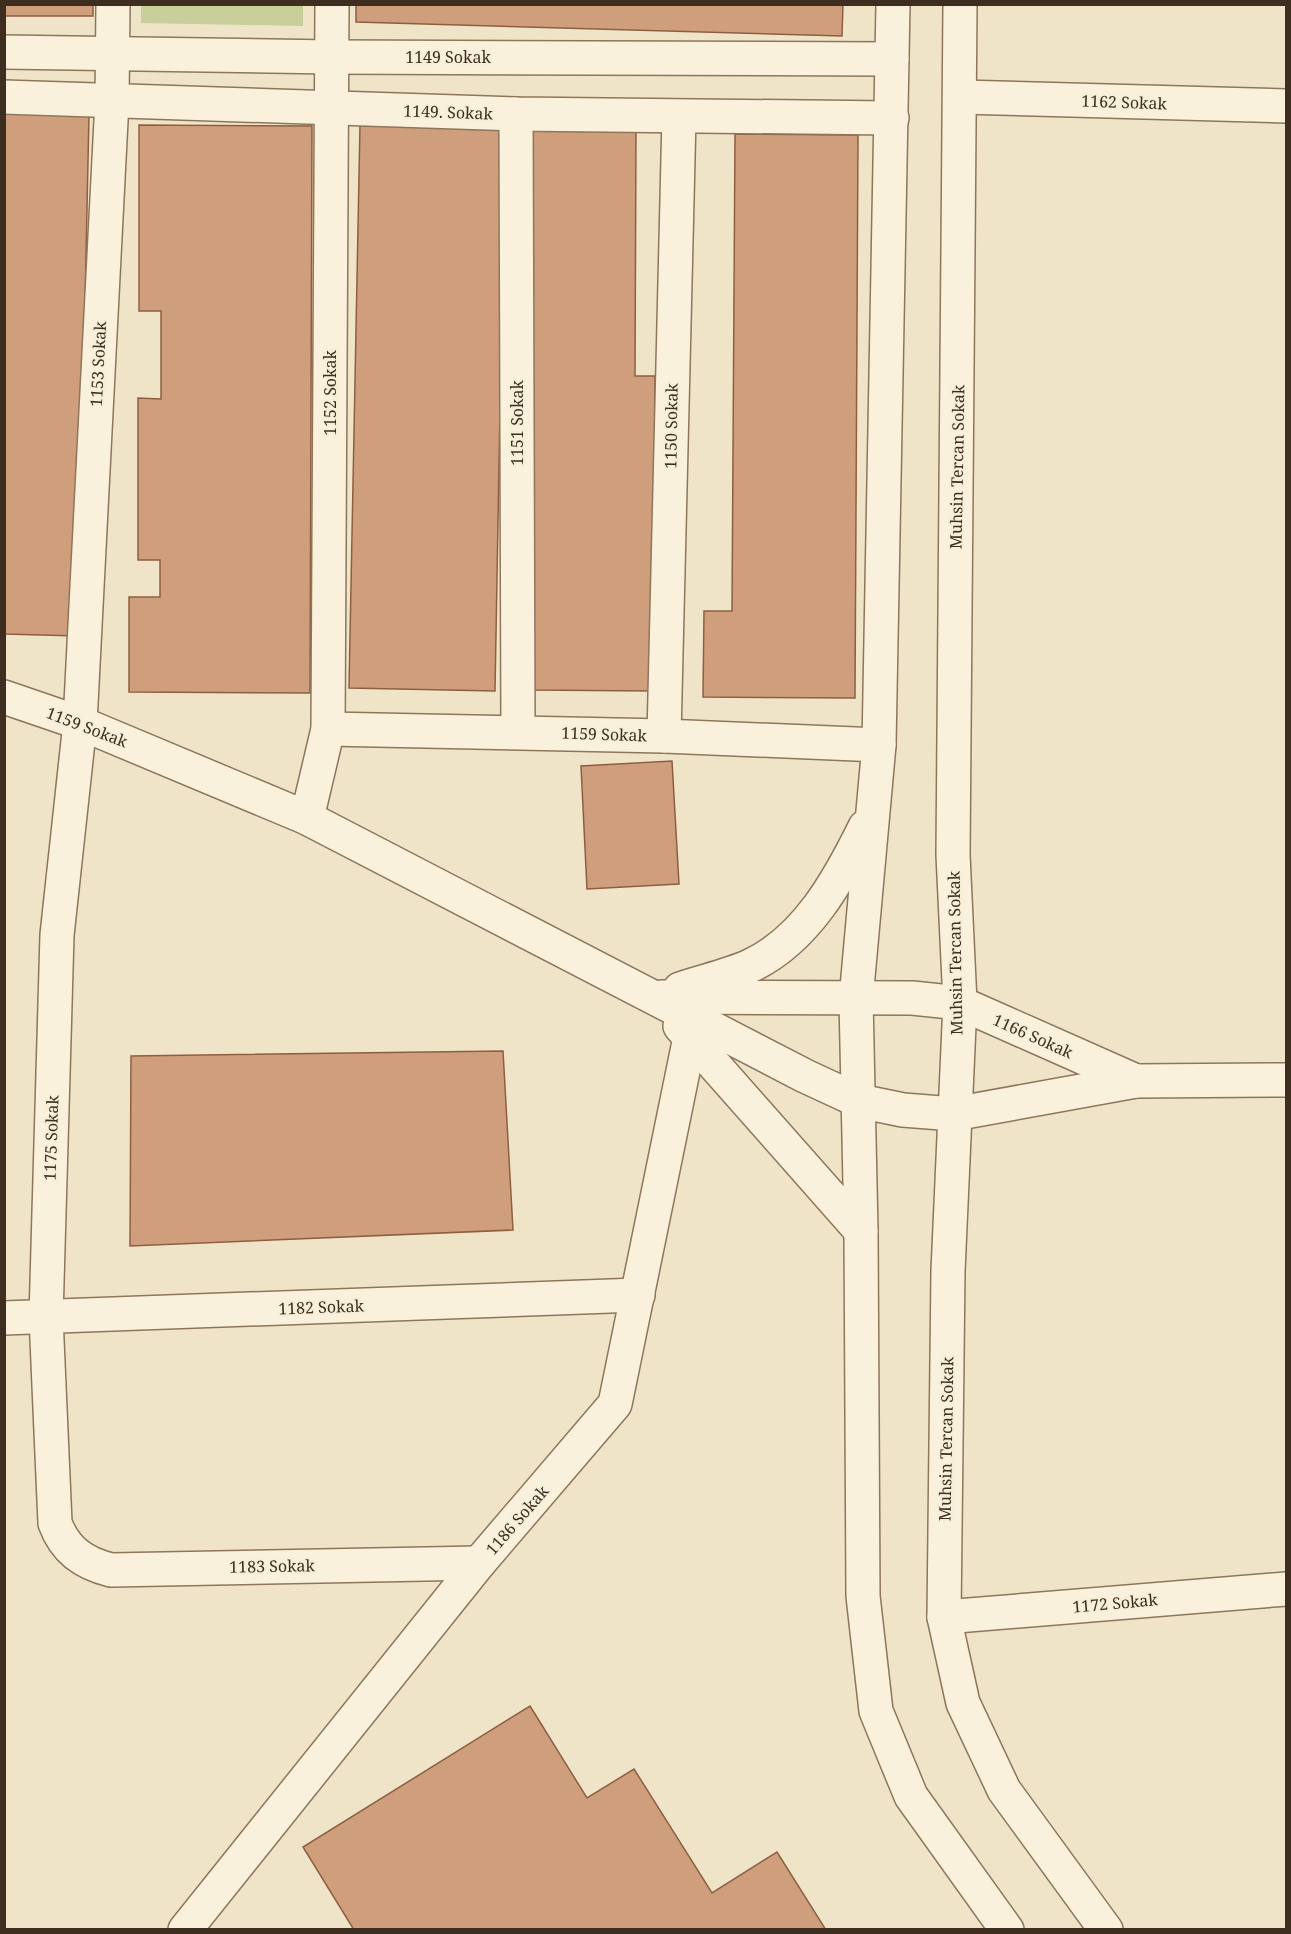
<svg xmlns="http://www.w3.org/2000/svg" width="1291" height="1934" font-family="'Noto Serif',serif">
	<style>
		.green { fill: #c9cf9b }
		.building { fill: #cf9f7d; stroke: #8d5f41; stroke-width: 1.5 }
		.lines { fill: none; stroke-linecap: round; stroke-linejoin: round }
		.minor-casing { stroke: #8d765c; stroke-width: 36 }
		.minor { stroke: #faf1dc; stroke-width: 33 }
		.labels { text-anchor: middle; stroke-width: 4.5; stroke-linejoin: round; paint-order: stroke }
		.street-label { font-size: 16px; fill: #3d2e20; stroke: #f7eed8 }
	</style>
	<rect width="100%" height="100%" fill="#f0e4c8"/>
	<!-- green -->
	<path class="green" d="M 141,5 L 303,5 L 303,26 L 141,23 Z"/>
	<!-- building -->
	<g class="building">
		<rect x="4" y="4" width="89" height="12"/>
		<path d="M 356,4 L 843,4 L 842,36 L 356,22 Z"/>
		<path d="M 4,112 L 89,114 L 78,636 L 4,634 Z"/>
		<path d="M 139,125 L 312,126 L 310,693 L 129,692 L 129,597 L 160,597 L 160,560 L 138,560 L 138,398 L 161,399 L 161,311 L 139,311 Z"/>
		<path d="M 360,125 L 505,127 L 495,691 L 349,688 Z"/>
		<path d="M 533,131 L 636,131 L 635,376 L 655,376 L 653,691 L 530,690 Z"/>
		<path d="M 735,134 L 858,135 L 855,698 L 703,697 L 704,611 L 732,611 Z"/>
		<path d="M 672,761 L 679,884 L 587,889 L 581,766 Z"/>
		<path d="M 503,1051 L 513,1230 L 130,1246 L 131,1056 Z"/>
		<path d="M 530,1706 L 587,1798 L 634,1769 L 712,1893 L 777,1852 L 826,1930 L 354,1930 L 303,1847 Z"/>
	</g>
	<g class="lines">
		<!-- minor casing -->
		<g class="minor-casing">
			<g id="minor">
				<path d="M 113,4 L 112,101 L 80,723 L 57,935 L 46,1317 L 55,1523 C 65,1550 83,1563 111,1570 L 479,1563"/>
				<path d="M 893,4 L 879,745 L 856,999 L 861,1231 L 863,1596 L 876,1711 L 911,1796 L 1007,1930"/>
				<path d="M 960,4 L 953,855 L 960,1003 L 948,1271 L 944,1617 L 963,1703 L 1004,1790 L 1106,1930"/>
				<path d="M 4,52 L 332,57 L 892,59"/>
				<path d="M 4,97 L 516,114 L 892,118"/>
				<path d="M 961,97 L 1286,106"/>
				<path d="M 516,114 L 518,732"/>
				<path d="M 4,697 L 80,723 L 307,818 L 805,1076 L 859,1101 L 903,1110 L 954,1114 L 1136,1081 L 1286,1080"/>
				<path d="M 328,729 L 664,736 L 879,745"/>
				<path d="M 664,736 L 679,117"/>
				<path d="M 307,818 L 328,729 L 332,4"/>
				<path d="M 680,989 C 703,981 728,976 750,966 C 806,940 839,880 865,827"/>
				<path d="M 662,997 L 912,998 L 960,1003 L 1136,1081"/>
				<path d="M 680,1026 L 861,1231"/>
				<path d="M 4,1318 L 638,1295"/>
				<path d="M 944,1617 L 1286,1589"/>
				<path d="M 185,1930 L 479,1563 L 615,1404 L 690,1037"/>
			</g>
		</g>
		<!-- minor -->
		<use href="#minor" class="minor"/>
	</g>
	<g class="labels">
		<!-- street labels -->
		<g class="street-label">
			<text x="448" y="63">1149 Sokak</text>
			<text transform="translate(1124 102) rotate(2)" y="6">1162 Sokak</text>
			<text transform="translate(448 112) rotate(2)" y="6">1149. Sokak</text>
			<text transform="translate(98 364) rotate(-87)" y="6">1153 Sokak</text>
			<text transform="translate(330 393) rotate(-90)" y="6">1152 Sokak</text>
			<text transform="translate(517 423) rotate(-90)" y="6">1151 Sokak</text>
			<text transform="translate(671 426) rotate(-89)" y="6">1150 Sokak</text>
			<text transform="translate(957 467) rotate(-89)" y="6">Muhsin Tercan Sokak</text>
			<text transform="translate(87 727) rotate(21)" y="6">1159 Sokak</text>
			<text transform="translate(604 734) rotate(2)" y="6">1159 Sokak</text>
			<text transform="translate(955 953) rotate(-91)" y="6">Muhsin Tercan Sokak</text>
			<text transform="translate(1033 1036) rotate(24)" y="6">1166 Sokak</text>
			<text transform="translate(51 1138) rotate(-88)" y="6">1175 Sokak</text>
			<text transform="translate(321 1307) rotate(-2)" y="6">1182 Sokak</text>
			<text transform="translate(946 1439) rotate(-89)" y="6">Muhsin Tercan Sokak</text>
			<text transform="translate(517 1520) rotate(-49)" y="6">1186 Sokak</text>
			<text transform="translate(272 1566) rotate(-1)" y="6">1183 Sokak</text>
			<text transform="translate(1115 1603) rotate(-5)" y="6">1172 Sokak</text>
		</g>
	</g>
	<!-- border -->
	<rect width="1291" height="1934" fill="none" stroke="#3d2e20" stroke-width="12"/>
</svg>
